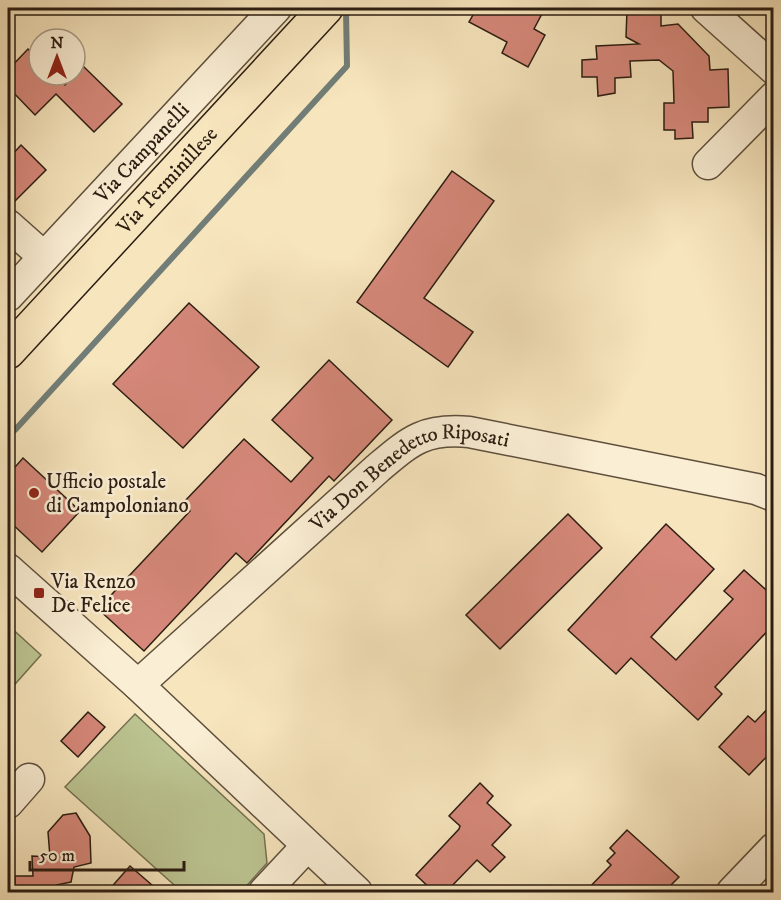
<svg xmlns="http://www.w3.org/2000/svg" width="781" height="900" font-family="'IM FELL DW Pica',serif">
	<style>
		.green { fill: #bcc592; stroke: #747152; stroke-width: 1.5 }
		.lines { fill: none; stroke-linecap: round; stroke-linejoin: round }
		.stream { stroke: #717d76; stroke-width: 6 }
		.building { fill: #d6887a; stroke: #2b1d12; stroke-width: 1.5 }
		.minor-casing { stroke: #5e4f3d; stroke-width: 33 }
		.major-casing { stroke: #2b1d12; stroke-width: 36 }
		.minor { stroke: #faeed4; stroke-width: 30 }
		.major { stroke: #f7e5bd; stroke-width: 33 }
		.poi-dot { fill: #8f2418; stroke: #faeed4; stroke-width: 2 }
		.labels { text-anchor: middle; stroke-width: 5; stroke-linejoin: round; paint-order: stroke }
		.street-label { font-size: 21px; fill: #2b1d12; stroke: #faeed4 }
		.poi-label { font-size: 21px; fill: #2b1d12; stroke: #faeed4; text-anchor: start }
	</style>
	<rect width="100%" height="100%" fill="#f7e5bd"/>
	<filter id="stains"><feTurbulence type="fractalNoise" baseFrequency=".00333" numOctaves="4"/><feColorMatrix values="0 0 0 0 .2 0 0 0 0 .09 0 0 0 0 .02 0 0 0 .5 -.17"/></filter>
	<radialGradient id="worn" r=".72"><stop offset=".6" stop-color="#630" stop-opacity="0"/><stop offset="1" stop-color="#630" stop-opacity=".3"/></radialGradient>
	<!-- green -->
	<g class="green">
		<path d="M 8,625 L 41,655 L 8,692 Z"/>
		<path d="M 135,714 L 264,834 L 267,863 L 241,892 L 182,892 L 65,787 Z"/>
	</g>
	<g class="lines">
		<!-- stream -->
		<path class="stream" d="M 15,430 L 347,66 L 346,10"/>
	</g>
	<!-- building -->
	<g class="building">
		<path d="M 477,8 L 545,8 L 534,29 L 545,35 L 528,67 L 502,53 L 507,42 L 469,22 Z"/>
		<path d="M 661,9 L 661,26 L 678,24 L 709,56 L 710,70 L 728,69 L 729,107 L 708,108 L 708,122 L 692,122 L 693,138 L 675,139 L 675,130 L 664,130 L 664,103 L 674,103 L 673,71 L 659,60 L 630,61 L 631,77 L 615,78 L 615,93 L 598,96 L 597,77 L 582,77 L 582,60 L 597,59 L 596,46 L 639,44 L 626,37 L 627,10 Z"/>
		<path d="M 28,49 L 39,59 L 39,75 L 55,75 L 65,85 L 83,66 L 122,104 L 94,132 L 56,94 L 35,115 L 8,87 L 8,70 Z"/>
		<path d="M 21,145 L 46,170 L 8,208 L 8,159 Z"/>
		<path d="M 452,171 L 494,201 L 424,298 L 473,332 L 448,367 L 357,302 Z"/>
		<path d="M 189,303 L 259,367 L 183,448 L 113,384 Z"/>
		<path d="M 329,360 L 392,420 L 334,481 L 329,476 L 247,563 L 236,553 L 144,651 L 98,609 L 190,511 L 183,503 L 244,439 L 291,482 L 313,458 L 272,420 Z"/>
		<path d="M 23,458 L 80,511 L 42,552 L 8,520 L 8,475 Z"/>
		<path d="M 568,514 L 602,548 L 500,649 L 466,615 Z"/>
		<path d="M 666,524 L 714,569 L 651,637 L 676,660 L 733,599 L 724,591 L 744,570 L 774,597 L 774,624 L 715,687 L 722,694 L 698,720 L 631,658 L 616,674 L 568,630 Z"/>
		<path d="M 774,702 L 774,749 L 749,775 L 719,747 L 748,716 L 755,722 Z"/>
		<path d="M 88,712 L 105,727 L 78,757 L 61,741 Z"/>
		<path d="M 480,783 L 493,796 L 487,803 L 511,825 L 492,845 L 505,857 L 490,872 L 477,860 L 446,892 L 434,892 L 416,875 L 459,829 L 460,826 L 449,816 Z"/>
		<path d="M 76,813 L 90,836 L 91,863 L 74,867 L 71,882 L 56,885 L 58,892 L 15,892 L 15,876 L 33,876 L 32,856 L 50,857 L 48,832 L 63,815 Z"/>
		<path d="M 627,830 L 679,877 L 664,892 L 585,892 L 611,865 L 607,861 L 615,853 L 610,848 Z"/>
		<path d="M 130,866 L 160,892 L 107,892 Z"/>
	</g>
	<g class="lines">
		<!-- minor casing -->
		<g class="minor-casing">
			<g id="minor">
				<path d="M 706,8 L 774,69"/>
				<path d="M 708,164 L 774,97"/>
				<path d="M 8,225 L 44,257"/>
				<path id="s1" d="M 8,296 L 276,8"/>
				<path d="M 8,569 L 138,685 L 357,892"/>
				<path id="s2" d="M 138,685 L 378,468 C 410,441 424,428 469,432 L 756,489 L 774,496"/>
				<path d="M 8,803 L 29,779"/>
				<path d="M 264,892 L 307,846"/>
				<path d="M 732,892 L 774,848"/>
			</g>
		</g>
		<!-- major casing -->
		<g class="major-casing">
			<g id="major">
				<path id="s3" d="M 8,352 L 326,8"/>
			</g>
		</g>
		<!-- minor -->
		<use href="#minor" class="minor"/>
		<!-- major -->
		<use href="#major" class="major"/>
	</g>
	<!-- markers -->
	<g class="poi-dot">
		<circle cx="34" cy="493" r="6"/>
		<rect x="33" y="587" width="12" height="12" rx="3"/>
	</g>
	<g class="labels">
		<!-- street labels -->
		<g class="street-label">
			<text dy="7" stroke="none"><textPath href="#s1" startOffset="196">Via Campanelli</textPath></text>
			<text dy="7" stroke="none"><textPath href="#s3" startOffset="234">Via Terminillese</textPath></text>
			<text dy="7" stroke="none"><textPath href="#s2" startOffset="351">Via Don Benedetto Riposati</textPath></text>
		</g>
		<!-- poi labels -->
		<g class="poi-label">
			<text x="46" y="488">Ufficio postale<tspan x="46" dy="24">di Campoloniano</tspan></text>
			<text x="51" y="588">Via Renzo<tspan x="51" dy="24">De Felice</tspan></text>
		</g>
	</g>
	<!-- margin -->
	<rect width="781" height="900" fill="none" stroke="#f7e5bd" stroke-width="30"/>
	<rect x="9" y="9" width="763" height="882" fill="none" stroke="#2b1d12" stroke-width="3"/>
	<rect x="15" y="15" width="751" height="870" fill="none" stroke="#2b1d12" stroke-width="1.5"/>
	<!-- north arrow -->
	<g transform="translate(57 57)"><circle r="28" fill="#faeed4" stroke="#a79a86" stroke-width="1.5"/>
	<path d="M0-4.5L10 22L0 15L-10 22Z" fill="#8f2418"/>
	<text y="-9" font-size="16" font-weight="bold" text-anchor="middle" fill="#2b1d12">N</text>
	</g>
	<!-- scale -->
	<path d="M30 861v9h154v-9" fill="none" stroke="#2b1d12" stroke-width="3"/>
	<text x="39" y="861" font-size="18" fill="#2b1d12" stroke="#faeed4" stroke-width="4.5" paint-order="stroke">50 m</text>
	<rect width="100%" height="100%" filter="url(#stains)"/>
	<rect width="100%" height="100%" fill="url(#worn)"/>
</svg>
